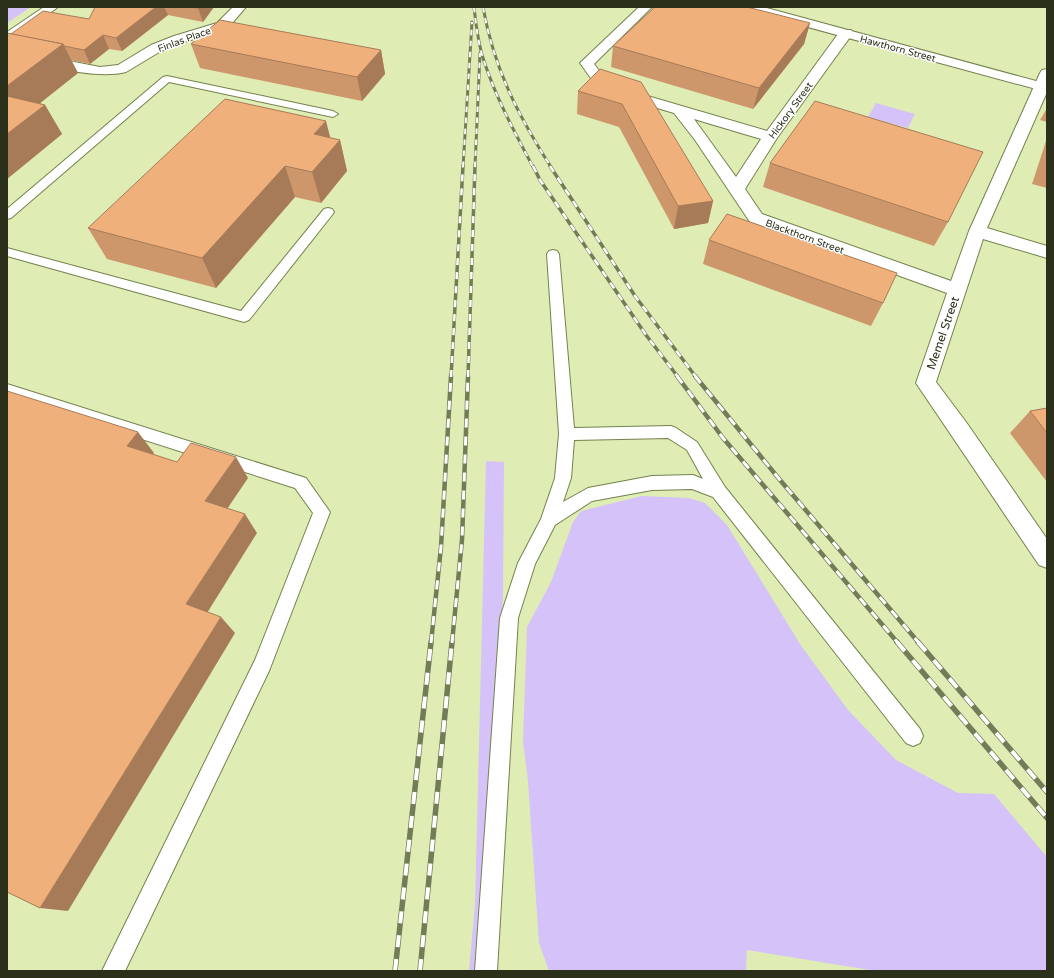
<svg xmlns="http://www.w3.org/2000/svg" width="1054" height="978" font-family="'Varela Round',sans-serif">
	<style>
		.green { fill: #d4c2f9 }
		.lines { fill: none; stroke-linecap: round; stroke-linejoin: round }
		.lane-casing { stroke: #75814d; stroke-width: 2 }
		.street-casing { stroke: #75814d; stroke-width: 2 }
		.secondary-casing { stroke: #75814d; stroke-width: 2 }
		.lane { fill: #fff; fill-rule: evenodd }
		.street { fill: #fff; fill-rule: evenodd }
		.secondary { fill: #fff; fill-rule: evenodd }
		.rail-far3-casing { stroke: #737c58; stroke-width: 3 }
		.rail-far2-casing { stroke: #737c58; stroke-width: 3.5 }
		.rail-far1-casing { stroke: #737c58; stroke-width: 4.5 }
		.rail-casing { stroke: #737c58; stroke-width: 5.5 }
		.rail-far3 { stroke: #fff; stroke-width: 2; stroke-dasharray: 5.5; stroke-linecap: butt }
		.rail-far2 { stroke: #fff; stroke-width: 2.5; stroke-dasharray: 7; stroke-linecap: butt }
		.rail-far1 { stroke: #fff; stroke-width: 3; stroke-dasharray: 9; stroke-linecap: butt }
		.rail { stroke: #fff; stroke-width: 4; stroke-dasharray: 12; stroke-linecap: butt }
		.wall { fill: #ce976b }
		.shaded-wall { fill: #a77b57 }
		.building { fill: #efb07c; stroke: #a77b57 }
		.labels { text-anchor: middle; stroke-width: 3; stroke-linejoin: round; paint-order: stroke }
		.far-street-label { font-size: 10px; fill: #2b301a; stroke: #fff }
		.street-label { font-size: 12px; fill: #2b301a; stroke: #fff }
	</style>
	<rect width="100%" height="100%" fill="#dfedb5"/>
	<!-- green -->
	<g class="green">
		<path d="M 7,7 L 31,7 L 7,23 Z"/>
		<path d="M 876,103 L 915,114 L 908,128 L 868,117 Z"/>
		<path d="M 486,461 L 504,462 L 503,596 L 486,896 L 480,971 L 469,971 L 475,904 Z"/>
		<path d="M 642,496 L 689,498 L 705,503 L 727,525 L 800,644 L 848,710 L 896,760 L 958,793 L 994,794 L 1047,857 L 1047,971 L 876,971 L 747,950 L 746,971 L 549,971 L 539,943 L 528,781 L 523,741 L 527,627 L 551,582 L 573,522 L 581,511 Z"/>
	</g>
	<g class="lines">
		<!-- lane casing -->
		<g class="lane-casing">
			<g id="lane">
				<path d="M 167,76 L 333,111 L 338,114 L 333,117 L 169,82 L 11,218 L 7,219 L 7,209 L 163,77 Z"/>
				<path d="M 328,208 L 332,209 L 334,212 L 332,215 L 249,320 L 244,322 L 7,256 L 7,248 L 241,311 L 324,209 Z"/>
				<path d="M 553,250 L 557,251 L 559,254 L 574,428 L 671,426 L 676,428 L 697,442 L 725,487 L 920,729 L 923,736 L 920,743 L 913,746 L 906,743 L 713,497 L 692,489 L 652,490 L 592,501 L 555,525 L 535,564 L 518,618 L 497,971 L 475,971 L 500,618 L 518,563 L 541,519 L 555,478 L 559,434 L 547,254 L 549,251 ZM 668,438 L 687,450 L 703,479 L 693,475 L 652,476 L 588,488 L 563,502 L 571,478 L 574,440 Z"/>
				<path d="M 7,384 L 306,478 L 330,512 L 269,671 L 125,971 L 102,971 L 255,660 L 313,513 L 295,488 L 7,396 Z"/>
			</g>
		</g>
		<!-- street casing -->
		<g class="street-casing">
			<g id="street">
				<path d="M 233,7 L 246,7 L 227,29 L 184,42 L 161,51 L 126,72 C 94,80 40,64 7,57 L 7,49 L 100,67 L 118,65 L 151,45 L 174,36 L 217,23 Z"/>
				<path d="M 639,7 L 652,7 L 594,64 L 610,85 L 767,131 L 841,30 L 851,30 L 853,33 L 777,138 L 745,189 L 762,214 L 951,281 L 969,231 L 1040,73 L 1042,70 L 1047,69 L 1047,92 L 987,228 L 1047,246 L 1047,258 L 983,239 L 936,382 L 966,422 L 1047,539 L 1047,568 L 1039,565 L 916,383 L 947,293 L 750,222 L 695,140 L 674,113 L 600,91 L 580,63 ZM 694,119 L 761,139 L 736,177 Z"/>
			</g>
		</g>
		<!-- secondary casing -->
		<g class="secondary-casing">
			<g id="secondary">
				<path d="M 44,7 L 58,7 L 12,41 L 7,42 L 7,32 Z"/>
				<path d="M 743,7 L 763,7 L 1047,84 L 1047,92 L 745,10 Z"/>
			</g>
		</g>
		<!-- lane -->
		<use href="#lane" class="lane"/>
		<!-- street -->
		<use href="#street" class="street"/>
		<!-- secondary -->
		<use href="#secondary" class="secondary"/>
		<!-- rail-far3 casing -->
		<g class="rail-far3-casing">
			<g id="rail-far3">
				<path d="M 474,7 C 476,25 478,44 484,61 C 496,98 515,133 533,167"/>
				<path d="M 483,7 C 494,69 518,115 551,167"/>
				<path d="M 463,167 L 472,22"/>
				<path d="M 475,167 L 480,53"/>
			</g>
		</g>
		<!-- rail-far2 casing -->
		<g class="rail-far2-casing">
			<g id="rail-far2">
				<path d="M 533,166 L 540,180 L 646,335 L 678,377"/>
				<path d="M 550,166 L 635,296 L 696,377"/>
				<path d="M 451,377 L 463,166"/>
				<path d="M 468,377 L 475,166"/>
			</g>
		</g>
		<!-- rail-far1 casing -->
		<g class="rail-far1-casing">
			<g id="rail-far1">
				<path d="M 677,376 L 723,438 L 898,643"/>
				<path d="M 695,376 L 780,480 L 919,643"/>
				<path d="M 431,643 L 441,547 L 451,376"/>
				<path d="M 452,643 L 462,540 L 468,376"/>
			</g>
		</g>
		<!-- rail casing -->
		<g class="rail-casing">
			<g id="rail">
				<path d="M 897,642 L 1047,818"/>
				<path d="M 918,642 L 1047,792"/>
				<path d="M 395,971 L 431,642"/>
				<path d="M 420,971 L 452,642"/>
			</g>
		</g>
		<!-- rail-far3 -->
		<use href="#rail-far3" class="rail-far3"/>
		<!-- rail-far2 -->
		<use href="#rail-far2" class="rail-far2"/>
		<!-- rail-far1 -->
		<use href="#rail-far1" class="rail-far1"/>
		<!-- rail -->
		<use href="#rail" class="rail"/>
	</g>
	<!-- wall -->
	<g class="wall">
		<path d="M 95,7 L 214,7 L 203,22 L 168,15 L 122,51 L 109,49 L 90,64 L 71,60 L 78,73 L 40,103 L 45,105 L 62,134 L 7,179 L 7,33 L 11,34 L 89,19 Z"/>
		<path d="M 810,23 L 804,44 L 753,109 L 611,67 L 613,46 Z"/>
		<path d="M 191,44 L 381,50 L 385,74 L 362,101 L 200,68 Z"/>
		<path d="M 600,69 L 713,201 L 708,223 L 674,229 L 619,127 L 577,114 L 578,91 Z"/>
		<path d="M 1047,108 L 1047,122 L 1040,120 Z"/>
		<path d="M 330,138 L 340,140 L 347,171 L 321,203 L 295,197 L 216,288 L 107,259 L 88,228 Z"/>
		<path d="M 1047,138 L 1047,188 L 1032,184 Z"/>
		<path d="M 770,163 L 948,222 L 934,246 L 763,187 Z"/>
		<path d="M 709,240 L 883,303 L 871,326 L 703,264 Z"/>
		<path d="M 1047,408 L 1047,482 L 1010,433 L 1030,411 Z"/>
	</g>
	<!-- shaded-wall -->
	<g class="shaded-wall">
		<path d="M 156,7 L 164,7 L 168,15 L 122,51 L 116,38 Z"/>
		<path d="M 200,7 L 214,7 L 203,22 L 198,8 Z"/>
		<path d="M 810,23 L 804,44 L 753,109 L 759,88 Z"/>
		<path d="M 103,35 L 109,49 L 90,64 L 84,50 Z"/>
		<path d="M 63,44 L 78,73 L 15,123 L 7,110 L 7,86 Z"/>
		<path d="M 381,50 L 385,74 L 362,101 L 357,77 Z"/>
		<path d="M 45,105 L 62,134 L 7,179 L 7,134 Z"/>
		<path d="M 326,121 L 333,148 L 340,140 L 347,171 L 321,203 L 312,172 L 314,134 Z"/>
		<path d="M 285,166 L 295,197 L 216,288 L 202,258 Z"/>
		<path d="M 713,201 L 708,223 L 674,229 L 678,206 Z"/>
		<path d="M 138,432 L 154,453 L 143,467 L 127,446 Z"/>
		<path d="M 236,457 L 248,478 L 219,521 L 205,501 Z"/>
		<path d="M 245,514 L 257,533 L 202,621 L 186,604 Z"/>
		<path d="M 221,617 L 235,633 L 68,911 L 40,908 Z"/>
	</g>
	<!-- building -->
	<g class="building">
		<path d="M 95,7 L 156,7 L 116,38 L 103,35 L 84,50 L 64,46 L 63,44 L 11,34 L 43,11 L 89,19 Z"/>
		<path d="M 190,7 L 200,7 L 198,8 Z"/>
		<path d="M 655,7 L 747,7 L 810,23 L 759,88 L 613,46 Z"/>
		<path d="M 220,20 L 381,50 L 357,77 L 191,44 Z"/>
		<path d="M 7,33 L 63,44 L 7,86 Z"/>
		<path d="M 600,69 L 641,82 L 713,201 L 678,206 L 622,104 L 578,91 Z"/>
		<path d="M 7,96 L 45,105 L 7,134 Z"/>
		<path d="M 225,99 L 326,121 L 314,134 L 340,140 L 312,172 L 285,166 L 202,258 L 88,228 Z"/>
		<path d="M 815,101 L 983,152 L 948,222 L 770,163 Z"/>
		<path d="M 727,214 L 897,273 L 883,303 L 709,240 Z"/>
		<path d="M 7,391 L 138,432 L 127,446 L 177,462 L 191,443 L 236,457 L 205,501 L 245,514 L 186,604 L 221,617 L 40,908 L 7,892 Z"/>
		<path d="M 1047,408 L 1047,433 L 1030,411 Z"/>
	</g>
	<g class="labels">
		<!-- far-street labels -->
		<g class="far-street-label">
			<text transform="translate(184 39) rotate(-20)" y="4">Finlas Place</text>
			<text transform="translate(898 48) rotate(15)" y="4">Hawthorn Street</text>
			<text transform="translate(790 110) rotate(-54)" y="4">Hickory Street</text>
			<text transform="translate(805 236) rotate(20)" y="4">Blackthorn Street</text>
		</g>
		<!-- street labels -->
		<g class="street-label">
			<text transform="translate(943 333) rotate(-71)" y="4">Memel Street</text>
		</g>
	</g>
	<!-- border -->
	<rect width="1054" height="978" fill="none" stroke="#2b301a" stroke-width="16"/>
</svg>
